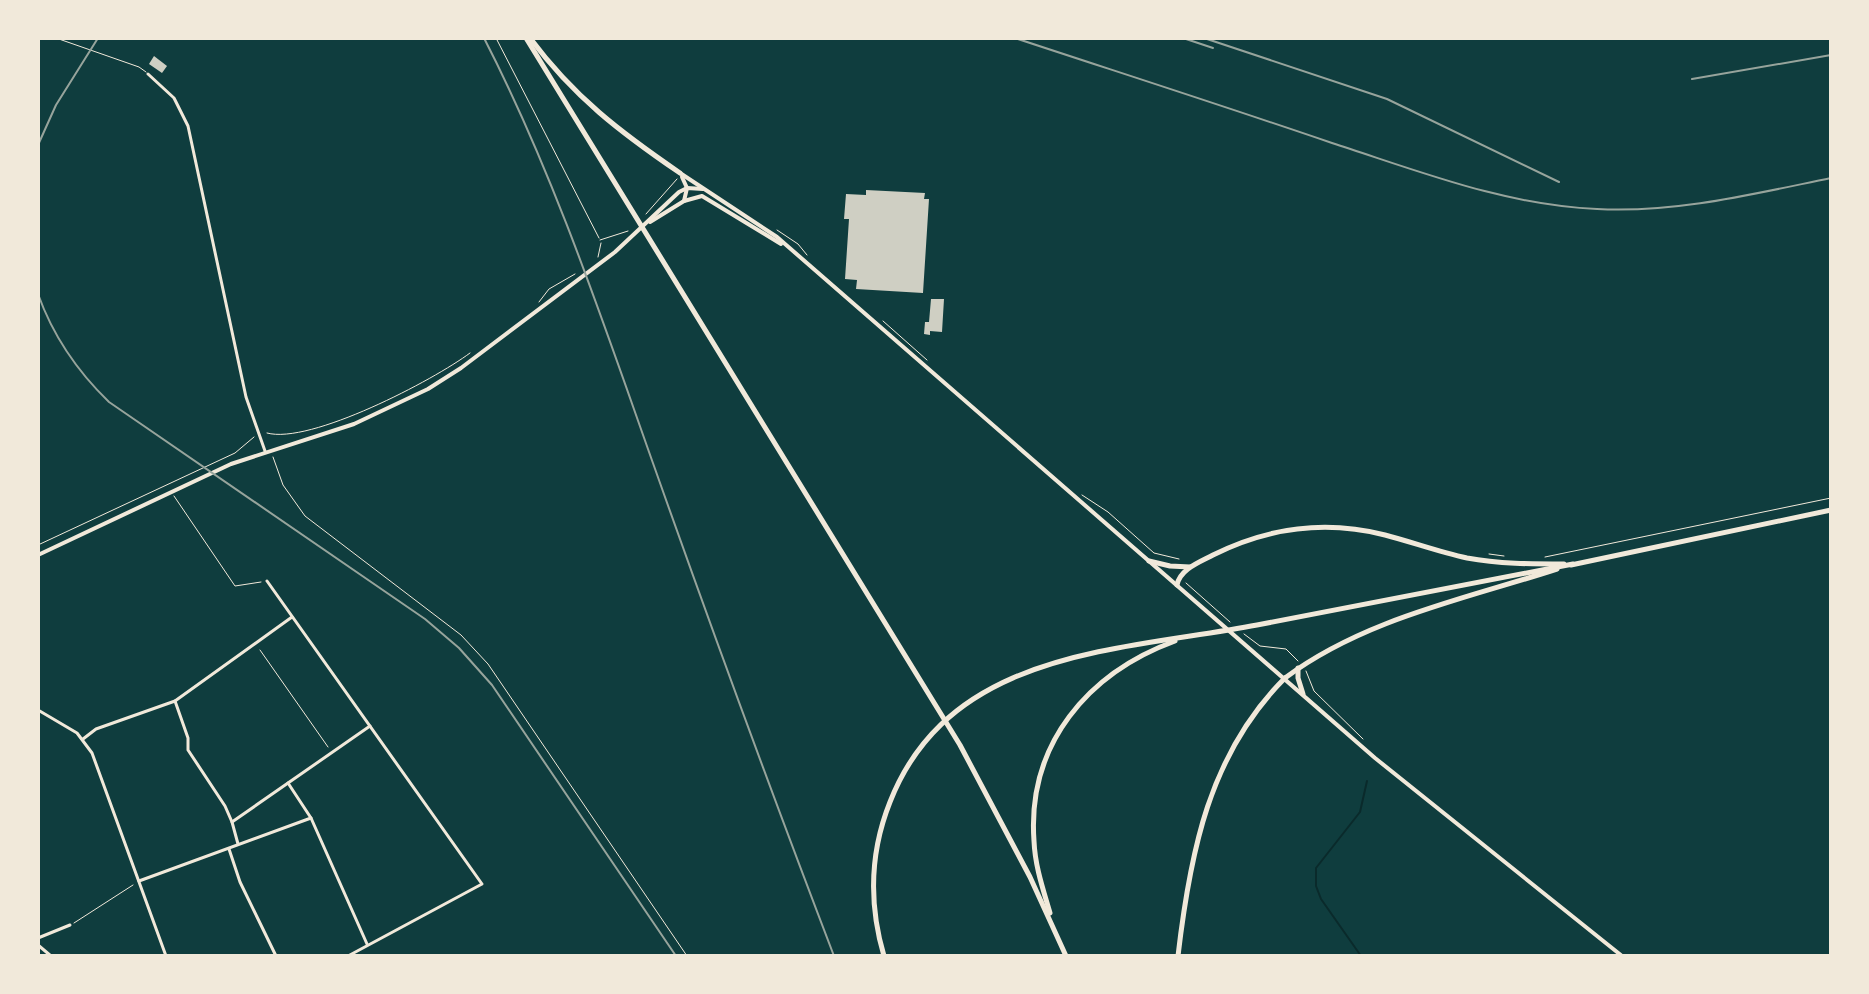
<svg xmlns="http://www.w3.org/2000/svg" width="1869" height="994" font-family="'Roboto Condensed',sans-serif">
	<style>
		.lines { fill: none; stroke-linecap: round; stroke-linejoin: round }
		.stream { stroke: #0a2a2b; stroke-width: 2 }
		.building { fill: #cfcfc3 }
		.path { stroke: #f1e9da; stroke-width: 1 }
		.service { stroke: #f1e9da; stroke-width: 1 }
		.minor { stroke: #f1e9da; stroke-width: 3 }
		.tertiary { stroke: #f1e9da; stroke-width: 4 }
		.primary { stroke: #f1e9da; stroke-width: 5 }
		.trunk { stroke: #f1e9da; stroke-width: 5 }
		.rail { stroke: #97a49c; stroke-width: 2 }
	</style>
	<rect width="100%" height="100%" fill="#0f3d3e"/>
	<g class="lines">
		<!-- stream -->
		<path class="stream" d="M 1361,956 L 1321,899 L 1316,886 L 1316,868 L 1360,812 L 1367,781"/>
	</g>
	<!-- building -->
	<g class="building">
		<path d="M 154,56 L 167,66 L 162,73 L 149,64 Z"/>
		<path d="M 866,190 L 925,193 L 924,199 L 929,199 L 923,293 L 856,289 L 857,280 L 845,279 L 849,219 L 844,219 L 846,194 L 866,195 Z"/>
		<path d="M 931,299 L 944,299 L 942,332 L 930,331 L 930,335 L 924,334 L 925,322 L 929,322 Z"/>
	</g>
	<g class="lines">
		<!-- path -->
		<g class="path">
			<path d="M 496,38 L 599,238"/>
			<path d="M 646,214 L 677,179"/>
			<path d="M 777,230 L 798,244 L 807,255"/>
			<path d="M 600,240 L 628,231"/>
			<path d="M 598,257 L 601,243"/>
			<path d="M 539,302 L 549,289 L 575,274"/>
			<path d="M 883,321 L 927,360"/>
			<path d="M 267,433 C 310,445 434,380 470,353"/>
			<path d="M 273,457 L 283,485 L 305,516 L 461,635 L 488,664 L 687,956"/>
			<path d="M 1082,495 L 1108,512 L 1154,553 L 1179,559"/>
			<path d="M 174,496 L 235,586 L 261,582"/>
			<path d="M 38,545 L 235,453 L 254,437"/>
			<path d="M 1489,554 L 1504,556"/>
			<path d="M 1545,557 L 1831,498"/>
			<path d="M 1186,583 L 1230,622"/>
			<path d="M 1244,634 L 1260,646 L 1286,649 L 1298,661"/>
			<path d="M 260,650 L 328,747"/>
			<path d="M 1306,671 L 1314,691 L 1363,739"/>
			<path d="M 74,923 L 133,885"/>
		</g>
		<!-- service -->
		<path class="service" d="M 56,38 L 139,67 L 146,72"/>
		<!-- minor -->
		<g class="minor">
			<path d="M 148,74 L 174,98 L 188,126 L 246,397 L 265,451"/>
			<path d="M 267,581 L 482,884 L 348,956"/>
			<path d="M 175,701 L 188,738 L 188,750 L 225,806 L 232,822"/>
			<path d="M 38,710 L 77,733 L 92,753 L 166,956"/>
			<path d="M 83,739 L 96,729 L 175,701 L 292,617"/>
			<path d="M 288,783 L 311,818 L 367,944"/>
			<path d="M 238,844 L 232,822 L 370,726"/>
			<path d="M 229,849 L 240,882 L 276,956"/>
			<path d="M 139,881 L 311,818"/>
			<path d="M 38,938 L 70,925"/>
			<path d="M 38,945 L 51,956"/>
		</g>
		<!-- tertiary -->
		<g class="tertiary">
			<path d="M 680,173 L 777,237 L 1375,758 L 1622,956"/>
			<path d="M 682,177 L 687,188 L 684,201"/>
			<path d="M 650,222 L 684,201 L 702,196 L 781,244"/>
			<path d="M 38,555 L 231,464 L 354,424 L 428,389 L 461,368 L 615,252 L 679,192 L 687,188 L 703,189"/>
		</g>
		<!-- primary -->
		<g class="primary">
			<path d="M 1149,561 L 1170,566 L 1190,567"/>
			<path d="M 1571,565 L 1831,510"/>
			<path d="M 1177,585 C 1180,569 1200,562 1213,555 C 1267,528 1326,520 1385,535 C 1412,542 1439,552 1467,558 C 1499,564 1531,564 1564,564"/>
			<path d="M 1298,668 L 1298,678 L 1303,694"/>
			<path d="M 1285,678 C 1364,619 1465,599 1557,569"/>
		</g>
		<!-- trunk -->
		<g class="trunk">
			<path d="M 526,38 L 960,745 L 1030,877 L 1066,956"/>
			<path d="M 530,38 C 574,97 620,132 680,173"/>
			<path d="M 1050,913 C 1043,889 1035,866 1034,841 C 1027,744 1088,673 1175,641"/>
			<path d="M 884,956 C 869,905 870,852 890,802 C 950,649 1121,651 1257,625 C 1363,605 1468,584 1573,564"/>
			<path d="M 1178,956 C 1190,853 1209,754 1285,678"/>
		</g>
		<!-- rail -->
		<g class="rail">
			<path d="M 484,38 C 554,174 603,322 654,466 C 712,630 772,794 834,956"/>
			<path d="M 1015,38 C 1121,73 1227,107 1332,143 C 1419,171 1504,205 1597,209 C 1677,213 1753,194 1831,178"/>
			<path d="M 1183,38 L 1213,48"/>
			<path d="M 1204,38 L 1387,99 L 1559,182"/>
			<path d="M 1692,79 L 1831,55"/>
			<path d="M 38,145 L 56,105 L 98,38"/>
			<path d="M 38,294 C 53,336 77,371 109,402 L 425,619 L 459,648 L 492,685 L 676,956"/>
		</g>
	</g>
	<!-- border -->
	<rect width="1869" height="994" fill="none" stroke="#f1e9da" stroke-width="80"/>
</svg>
